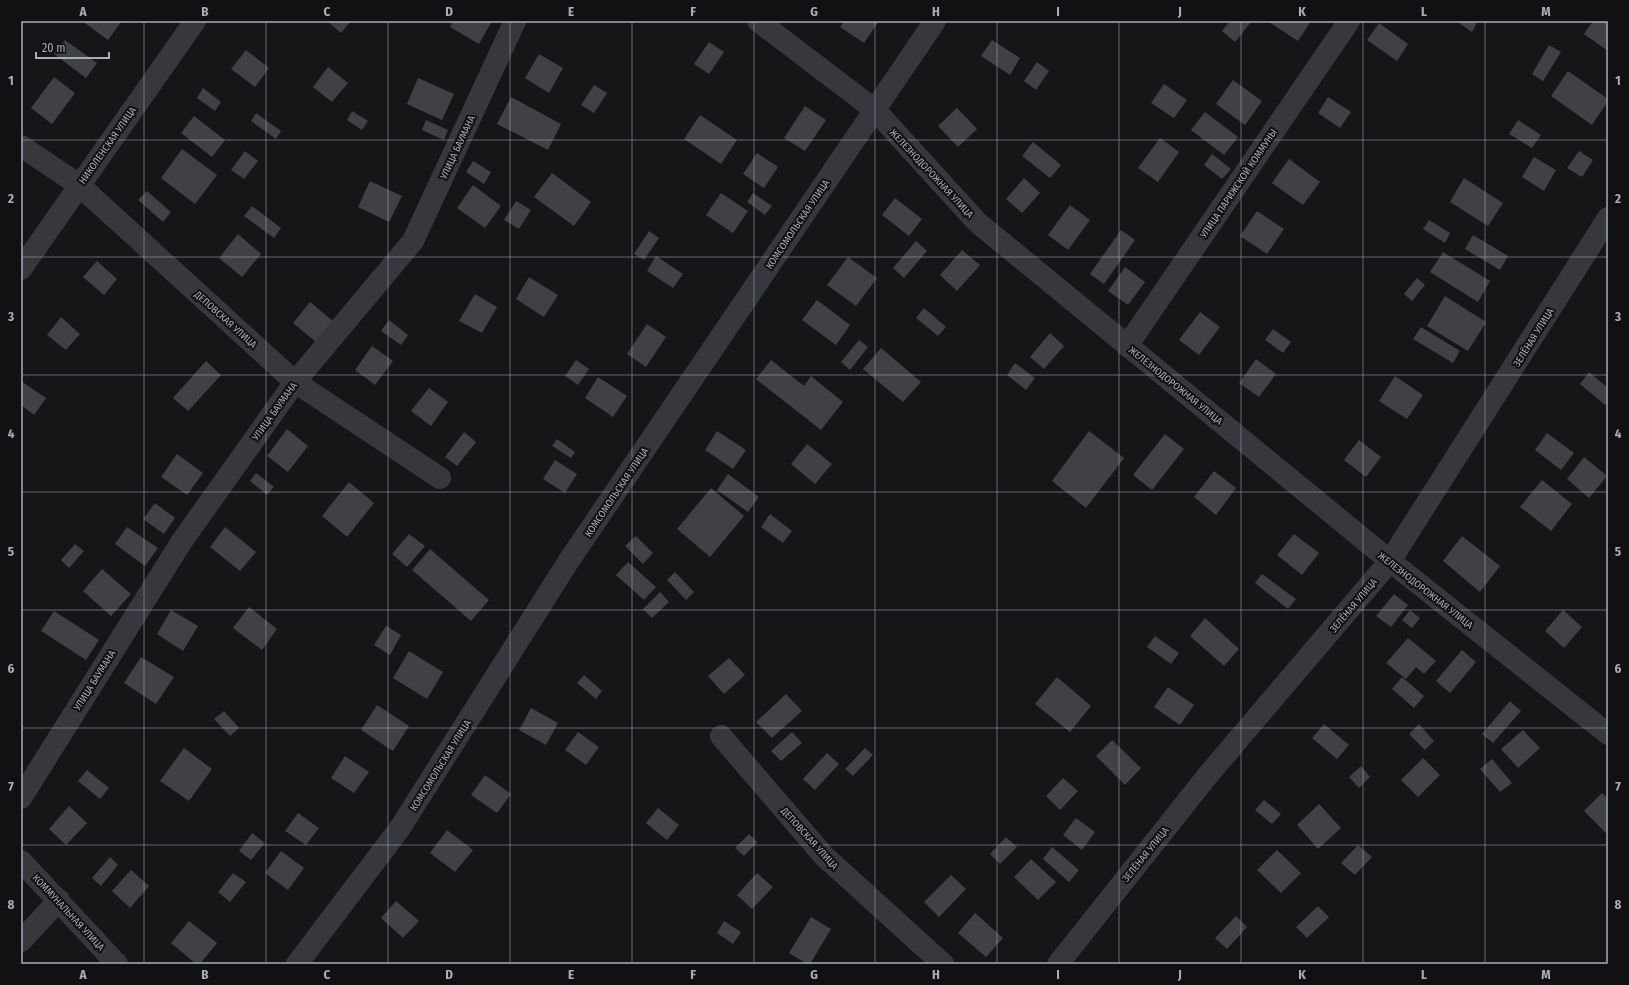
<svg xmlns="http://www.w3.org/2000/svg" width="1629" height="985" font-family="'Fira Sans Condensed',sans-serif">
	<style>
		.building { fill: #404145 }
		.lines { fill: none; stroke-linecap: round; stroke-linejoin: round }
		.street { stroke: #37383d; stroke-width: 22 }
		.grid { fill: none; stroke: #a8adb8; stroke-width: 1; stroke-opacity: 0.55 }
		.labels { text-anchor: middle; stroke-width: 4; stroke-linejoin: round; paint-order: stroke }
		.street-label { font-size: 10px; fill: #a8adb8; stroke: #111113 }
		.neatline { fill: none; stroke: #a8adb8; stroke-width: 1.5 }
		.grid-label { font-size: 13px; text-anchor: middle; font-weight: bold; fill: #a8adb8 }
	</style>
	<rect width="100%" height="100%" fill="#161618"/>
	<!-- building -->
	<g class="building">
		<path d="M 82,21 L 122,21 L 108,40 Z"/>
		<path d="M 327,21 L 351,21 L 341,33 Z"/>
		<path d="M 453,21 L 492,21 L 479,44 L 450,27 Z"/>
		<path d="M 844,21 L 879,21 L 864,43 L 840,27 Z"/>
		<path d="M 1230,21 L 1252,21 L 1235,42 L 1222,31 Z"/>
		<path d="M 1270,21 L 1311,21 L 1298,41 L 1269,22 Z"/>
		<path d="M 1456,21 L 1474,21 L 1477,23 L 1472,32 Z"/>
		<path d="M 1593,21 L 1608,21 L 1608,51 L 1584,34 Z"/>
		<path d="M 1379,23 L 1408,44 L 1397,61 L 1367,40 Z"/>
		<path d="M 65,40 L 97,63 L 86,78 L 54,54 Z"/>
		<path d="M 992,40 L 1020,58 L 1010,75 L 981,56 Z"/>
		<path d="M 709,42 L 724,52 L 709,74 L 694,64 Z"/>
		<path d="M 1549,45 L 1561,52 L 1543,81 L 1532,74 Z"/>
		<path d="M 246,50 L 269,68 L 255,87 L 231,69 Z"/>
		<path d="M 539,54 L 563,68 L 549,93 L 525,78 Z"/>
		<path d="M 1037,62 L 1049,71 L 1036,90 L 1024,81 Z"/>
		<path d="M 328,67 L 348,83 L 332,102 L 313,87 Z"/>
		<path d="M 1568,71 L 1608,99 L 1608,101 L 1592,125 L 1551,96 Z"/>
		<path d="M 54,77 L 75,93 L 52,124 L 31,108 Z"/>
		<path d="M 418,78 L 454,94 L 442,120 L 407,104 Z"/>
		<path d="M 1233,80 L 1262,101 L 1245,125 L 1216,104 Z"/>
		<path d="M 1164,84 L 1187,100 L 1174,118 L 1151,103 Z"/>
		<path d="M 594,85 L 607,93 L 594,113 L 581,105 Z"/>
		<path d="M 203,88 L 221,102 L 215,111 L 197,98 Z"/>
		<path d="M 511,97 L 561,124 L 548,150 L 497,124 Z"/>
		<path d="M 1328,97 L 1351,112 L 1340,128 L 1318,113 Z"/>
		<path d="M 805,106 L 826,120 L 805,151 L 784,138 Z"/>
		<path d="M 957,108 L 977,129 L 958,147 L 938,126 Z"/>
		<path d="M 352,111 L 368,121 L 362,130 L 347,120 Z"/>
		<path d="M 1205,112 L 1238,137 L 1224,155 L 1191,130 Z"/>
		<path d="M 256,113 L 281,131 L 276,139 L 251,121 Z"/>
		<path d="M 700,115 L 737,140 L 721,164 L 684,139 Z"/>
		<path d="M 194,116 L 225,140 L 212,157 L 181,133 Z"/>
		<path d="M 426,120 L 448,130 L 444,140 L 422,130 Z"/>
		<path d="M 1518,120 L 1541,135 L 1532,148 L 1509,134 Z"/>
		<path d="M 1160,138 L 1179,152 L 1158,182 L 1138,168 Z"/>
		<path d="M 1033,142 L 1061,165 L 1050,178 L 1022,156 Z"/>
		<path d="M 182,149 L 217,175 L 195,204 L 161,178 Z"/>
		<path d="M 245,151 L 258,161 L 244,179 L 231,170 Z"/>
		<path d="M 1579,151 L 1593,160 L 1582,177 L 1567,168 Z"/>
		<path d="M 757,153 L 778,167 L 764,188 L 743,174 Z"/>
		<path d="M 1212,154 L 1231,169 L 1222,179 L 1204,165 Z"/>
		<path d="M 1534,157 L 1556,170 L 1544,191 L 1522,177 Z"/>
		<path d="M 1289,159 L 1320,182 L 1303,205 L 1272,183 Z"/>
		<path d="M 473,161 L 491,172 L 484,184 L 466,172 Z"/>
		<path d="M 552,173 L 591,202 L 574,226 L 534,197 Z"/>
		<path d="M 1024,178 L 1040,193 L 1022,213 L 1006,199 Z"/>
		<path d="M 1464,178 L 1503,203 L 1488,226 L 1450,202 Z"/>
		<path d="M 370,181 L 402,196 L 389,222 L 358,207 Z"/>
		<path d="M 473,185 L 501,206 L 485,228 L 457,208 Z"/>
		<path d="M 147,191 L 171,212 L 163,222 L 138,200 Z"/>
		<path d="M 721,193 L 748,211 L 733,233 L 706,215 Z"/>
		<path d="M 753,193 L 772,206 L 765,215 L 747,202 Z"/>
		<path d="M 895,198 L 922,219 L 909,236 L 882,215 Z"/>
		<path d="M 516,201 L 531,210 L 519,229 L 504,220 Z"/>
		<path d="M 1070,205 L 1090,220 L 1068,250 L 1048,235 Z"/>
		<path d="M 252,206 L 281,228 L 274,238 L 244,216 Z"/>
		<path d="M 1257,211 L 1284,229 L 1267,254 L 1240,236 Z"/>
		<path d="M 1429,220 L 1450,233 L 1445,243 L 1423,229 Z"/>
		<path d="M 1121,230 L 1135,240 L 1104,284 L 1090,274 Z"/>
		<path d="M 649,231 L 659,238 L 644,260 L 634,254 Z"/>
		<path d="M 238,234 L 261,254 L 242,277 L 219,258 Z"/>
		<path d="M 1473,235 L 1508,256 L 1500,270 L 1465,249 Z"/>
		<path d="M 916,241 L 927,251 L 904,278 L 893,268 Z"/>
		<path d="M 962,250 L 980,265 L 957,291 L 940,275 Z"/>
		<path d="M 1443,252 L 1490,281 L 1478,302 L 1430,272 Z"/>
		<path d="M 656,256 L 683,274 L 673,288 L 647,271 Z"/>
		<path d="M 848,257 L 877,278 L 856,306 L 827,285 Z"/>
		<path d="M 97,261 L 117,279 L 104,295 L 83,277 Z"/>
		<path d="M 1125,267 L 1145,282 L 1128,305 L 1108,291 Z"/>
		<path d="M 529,277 L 558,295 L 544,317 L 516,299 Z"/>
		<path d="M 1417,278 L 1425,285 L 1412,301 L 1404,294 Z"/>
		<path d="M 475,294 L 497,307 L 482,333 L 459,321 Z"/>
		<path d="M 1445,296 L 1486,322 L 1468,351 L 1427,326 Z"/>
		<path d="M 817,300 L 850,325 L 836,345 L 802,320 Z"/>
		<path d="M 310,302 L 333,321 L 316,342 L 293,323 Z"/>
		<path d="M 924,308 L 946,327 L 938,336 L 916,318 Z"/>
		<path d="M 1200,312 L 1220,327 L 1199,355 L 1179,340 Z"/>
		<path d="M 61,317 L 80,334 L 66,350 L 47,335 Z"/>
		<path d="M 389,320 L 408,335 L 401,345 L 381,331 Z"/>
		<path d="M 647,324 L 666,337 L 646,367 L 627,354 Z"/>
		<path d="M 1421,327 L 1460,351 L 1453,363 L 1413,339 Z"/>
		<path d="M 1273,329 L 1291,342 L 1283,353 L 1265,340 Z"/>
		<path d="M 1050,333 L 1064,346 L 1044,369 L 1030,357 Z"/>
		<path d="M 859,340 L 868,347 L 850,370 L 841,362 Z"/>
		<path d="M 372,346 L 393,361 L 375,385 L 355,370 Z"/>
		<path d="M 881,348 L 921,382 L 903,402 L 863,369 Z"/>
		<path d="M 1256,359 L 1276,374 L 1259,397 L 1239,383 Z"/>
		<path d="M 576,360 L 589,369 L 578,385 L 565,376 Z"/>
		<path d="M 771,360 L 804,386 L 811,376 L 843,402 L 821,430 L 756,379 Z"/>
		<path d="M 206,361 L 221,375 L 188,411 L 173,398 Z"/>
		<path d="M 1015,363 L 1035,378 L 1026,390 L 1007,375 Z"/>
		<path d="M 1589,372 L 1608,388 L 1608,402 L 1605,405 L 1580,384 Z"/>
		<path d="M 1395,376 L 1423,395 L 1407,419 L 1379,401 Z"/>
		<path d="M 598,377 L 627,396 L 613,417 L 585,398 Z"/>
		<path d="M 21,381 L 46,398 L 34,415 L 21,405 Z"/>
		<path d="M 429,388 L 448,402 L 431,426 L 411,411 Z"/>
		<path d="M 287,429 L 308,446 L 288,472 L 267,456 Z"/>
		<path d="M 717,431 L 746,450 L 733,469 L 705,450 Z"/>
		<path d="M 1089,431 L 1124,458 L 1086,508 L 1052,481 Z"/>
		<path d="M 464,432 L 476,442 L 457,466 L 445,457 Z"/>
		<path d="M 1547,433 L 1574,453 L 1561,470 L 1535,450 Z"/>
		<path d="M 1165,434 L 1184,449 L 1152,490 L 1133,475 Z"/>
		<path d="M 557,439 L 575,452 L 571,458 L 552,446 Z"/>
		<path d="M 1359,440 L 1381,457 L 1366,477 L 1344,460 Z"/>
		<path d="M 807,444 L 832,464 L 815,484 L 791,464 Z"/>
		<path d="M 177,454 L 203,473 L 187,495 L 161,477 Z"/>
		<path d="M 1584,457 L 1607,476 L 1589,498 L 1567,479 Z"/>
		<path d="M 555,460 L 577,474 L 565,493 L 543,479 Z"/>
		<path d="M 1214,471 L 1236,488 L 1216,515 L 1194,497 Z"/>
		<path d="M 256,473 L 274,487 L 267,495 L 250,481 Z"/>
		<path d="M 728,474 L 759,497 L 748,512 L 717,490 Z"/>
		<path d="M 1542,480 L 1572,504 L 1551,531 L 1520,507 Z"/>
		<path d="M 349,482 L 374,503 L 347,537 L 322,516 Z"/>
		<path d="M 711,488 L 744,516 L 710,557 L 677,529 Z"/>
		<path d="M 155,503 L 175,518 L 164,534 L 143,519 Z"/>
		<path d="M 770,514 L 792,531 L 783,543 L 761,527 Z"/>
		<path d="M 127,527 L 158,548 L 145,566 L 115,544 Z"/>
		<path d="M 225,527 L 256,552 L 240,571 L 210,547 Z"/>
		<path d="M 409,534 L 425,546 L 407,567 L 392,554 Z"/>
		<path d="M 1294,534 L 1319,553 L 1302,575 L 1277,555 Z"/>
		<path d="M 636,536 L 653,553 L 643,564 L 625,546 Z"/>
		<path d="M 1462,536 L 1500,566 L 1480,592 L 1443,561 Z"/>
		<path d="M 75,544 L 84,551 L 69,568 L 61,560 Z"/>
		<path d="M 430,549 L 489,600 L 471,621 L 412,570 Z"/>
		<path d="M 628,562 L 656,587 L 644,600 L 616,575 Z"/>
		<path d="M 102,569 L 131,594 L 111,616 L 83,591 Z"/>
		<path d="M 675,572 L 694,592 L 686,600 L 667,580 Z"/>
		<path d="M 1262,574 L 1296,599 L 1288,609 L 1255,583 Z"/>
		<path d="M 660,592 L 669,602 L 652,618 L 643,609 Z"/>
		<path d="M 1394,594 L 1408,605 L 1391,627 L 1376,616 Z"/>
		<path d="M 249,607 L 277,629 L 262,650 L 233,628 Z"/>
		<path d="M 171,610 L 198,626 L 183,651 L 157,634 Z"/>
		<path d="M 1410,610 L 1420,618 L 1412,628 L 1402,620 Z"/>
		<path d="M 1563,610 L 1582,627 L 1564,648 L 1545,631 Z"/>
		<path d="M 54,611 L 99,640 L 86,660 L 41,631 Z"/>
		<path d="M 1205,618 L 1239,649 L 1224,666 L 1190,636 Z"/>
		<path d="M 386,626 L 401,635 L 390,655 L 374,645 Z"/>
		<path d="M 1155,636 L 1179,653 L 1171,664 L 1147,647 Z"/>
		<path d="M 1408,638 L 1436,661 L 1424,674 L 1416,667 L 1406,679 L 1386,663 Z"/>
		<path d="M 1462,650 L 1476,662 L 1450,693 L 1436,681 Z"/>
		<path d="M 409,651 L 443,672 L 427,699 L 393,678 Z"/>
		<path d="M 141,657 L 174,677 L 156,704 L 124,683 Z"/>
		<path d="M 729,658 L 745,675 L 724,694 L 708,676 Z"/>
		<path d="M 584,675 L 602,691 L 596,699 L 577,683 Z"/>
		<path d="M 1057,677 L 1091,706 L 1070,732 L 1035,704 Z"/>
		<path d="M 1402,677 L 1424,696 L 1414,708 L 1392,689 Z"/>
		<path d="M 1168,687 L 1194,705 L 1180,725 L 1154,707 Z"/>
		<path d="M 786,694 L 802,711 L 772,738 L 756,722 Z"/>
		<path d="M 1510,701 L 1521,711 L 1493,743 L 1482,734 Z"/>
		<path d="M 377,705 L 409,726 L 393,751 L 361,730 Z"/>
		<path d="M 531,708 L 558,723 L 546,745 L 519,730 Z"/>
		<path d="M 224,711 L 239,728 L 230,736 L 214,719 Z"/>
		<path d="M 1324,724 L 1349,745 L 1337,759 L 1312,738 Z"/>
		<path d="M 1419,724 L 1434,741 L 1425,750 L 1409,734 Z"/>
		<path d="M 1523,730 L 1540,748 L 1518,768 L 1501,749 Z"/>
		<path d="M 578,732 L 599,747 L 586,765 L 565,750 Z"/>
		<path d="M 792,732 L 802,743 L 781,761 L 771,751 Z"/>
		<path d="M 1112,740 L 1141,768 L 1125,785 L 1096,756 Z"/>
		<path d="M 184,748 L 212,769 L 189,801 L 160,781 Z"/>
		<path d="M 865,748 L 873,755 L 853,776 L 845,769 Z"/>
		<path d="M 827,753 L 839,764 L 815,790 L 803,779 Z"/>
		<path d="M 345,756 L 369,772 L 354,793 L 331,778 Z"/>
		<path d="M 1423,758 L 1440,775 L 1418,797 L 1401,780 Z"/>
		<path d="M 1492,759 L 1512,783 L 1500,792 L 1480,769 Z"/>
		<path d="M 1361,766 L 1370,777 L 1359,788 L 1349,777 Z"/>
		<path d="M 87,770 L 109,788 L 100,799 L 78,781 Z"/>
		<path d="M 485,775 L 511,794 L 497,813 L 471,795 Z"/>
		<path d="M 1063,778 L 1078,791 L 1060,810 L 1046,796 Z"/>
		<path d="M 1602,793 L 1608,799 L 1608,831 L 1606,833 L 1584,811 Z"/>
		<path d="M 1264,800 L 1281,814 L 1272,824 L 1255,810 Z"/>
		<path d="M 1319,804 L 1341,828 L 1318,849 L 1297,825 Z"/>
		<path d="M 69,806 L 87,823 L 66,845 L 49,829 Z"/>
		<path d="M 658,808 L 679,825 L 667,840 L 646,823 Z"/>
		<path d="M 298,813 L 319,828 L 306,845 L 285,831 Z"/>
		<path d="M 1076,818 L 1095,832 L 1082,850 L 1063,835 Z"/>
		<path d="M 447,830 L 473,850 L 455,872 L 430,853 Z"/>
		<path d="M 252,833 L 265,843 L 251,860 L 239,851 Z"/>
		<path d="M 749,834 L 757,842 L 744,856 L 735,848 Z"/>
		<path d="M 1006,837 L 1017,847 L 1000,864 L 990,854 Z"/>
		<path d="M 1358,845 L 1372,857 L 1355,875 L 1341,863 Z"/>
		<path d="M 1052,847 L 1079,870 L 1069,882 L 1043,859 Z"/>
		<path d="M 1277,850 L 1301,873 L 1281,893 L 1257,870 Z"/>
		<path d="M 281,851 L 304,868 L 288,890 L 265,873 Z"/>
		<path d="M 110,857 L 118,865 L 101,886 L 92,878 Z"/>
		<path d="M 1031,859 L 1056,882 L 1038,900 L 1014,877 Z"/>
		<path d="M 131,870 L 149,886 L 130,908 L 112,891 Z"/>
		<path d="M 233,873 L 246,882 L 230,902 L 218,892 Z"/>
		<path d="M 757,873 L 773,887 L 752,909 L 737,895 Z"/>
		<path d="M 951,875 L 966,889 L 939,917 L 924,902 Z"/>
		<path d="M 396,901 L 419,921 L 403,938 L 381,918 Z"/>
		<path d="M 1318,906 L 1329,917 L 1307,938 L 1296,927 Z"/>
		<path d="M 975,913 L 1003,938 L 986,957 L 958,933 Z"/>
		<path d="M 1236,916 L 1247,927 L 1227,949 L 1215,938 Z"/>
		<path d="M 811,917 L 831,929 L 810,964 L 807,964 L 789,953 Z"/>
		<path d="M 189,921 L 217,943 L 200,964 L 196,964 L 171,943 Z"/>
		<path d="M 724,921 L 741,932 L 733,944 L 717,933 Z"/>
	</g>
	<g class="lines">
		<!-- street -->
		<g class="street">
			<path d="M 758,21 L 875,110 L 977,222 L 1390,561 L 1608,734"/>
			<path d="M 21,146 L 79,185 L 295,382 L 440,478"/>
			<path d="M 21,269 L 195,21"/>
			<path d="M 1127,346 L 1349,21"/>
			<path d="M 721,736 L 824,856 L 943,964"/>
			<path d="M 21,798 L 182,541 L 295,382 L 413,241 L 515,21"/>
			<path d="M 21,861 L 117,964"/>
			<path d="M 21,941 L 59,900"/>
			<path d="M 297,964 L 400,828 L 568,562 L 935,21"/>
			<path d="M 1058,964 L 1208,775 L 1390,561 L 1608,218"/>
		</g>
	</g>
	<!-- grid -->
	<path class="grid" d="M 144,21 L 144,964M 266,21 L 266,964M 388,21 L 388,964M 510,21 L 510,964M 632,21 L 632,964M 754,21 L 754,964M 875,21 L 875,964M 997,21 L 997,964M 1119,21 L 1119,964M 1241,21 L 1241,964M 1363,21 L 1363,964M 1485,21 L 1485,964M 21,140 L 1608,140M 21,257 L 1608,257M 21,375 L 1608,375M 21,492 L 1608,492M 21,610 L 1608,610M 21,728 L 1608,728M 21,845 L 1608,845"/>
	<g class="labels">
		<!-- street labels -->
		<g class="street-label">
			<text transform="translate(107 145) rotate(-55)" y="4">НИКОЛЕНСКАЯ УЛИЦА</text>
			<text transform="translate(457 147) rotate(-65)" y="4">УЛИЦА БАУМАНА</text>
			<text transform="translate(932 173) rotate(47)" y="4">ЖЕЛЕЗНОДОРОЖНАЯ УЛИЦА</text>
			<text transform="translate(1238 183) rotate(-56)" y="4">УЛИЦА ПАРИЖСКОЙ КОММУНЫ</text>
			<text transform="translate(797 224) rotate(-56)" y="4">КОМСОМОЛЬСКАЯ УЛИЦА</text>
			<text transform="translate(226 319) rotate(42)" y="4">ДЕПОВСКАЯ УЛИЦА</text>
			<text transform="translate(1533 337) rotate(-58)" y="4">ЗЕЛЁНАЯ УЛИЦА</text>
			<text transform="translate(1176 385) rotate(39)" y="4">ЖЕЛЕЗНОДОРОЖНАЯ УЛИЦА</text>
			<text transform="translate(274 411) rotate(-54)" y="4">УЛИЦА БАУМАНА</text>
			<text transform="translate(616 492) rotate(-56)" y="4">КОМСОМОЛЬСКАЯ УЛИЦА</text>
			<text transform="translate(1426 590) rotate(38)" y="4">ЖЕЛЕЗНОДОРОЖНАЯ УЛИЦА</text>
			<text transform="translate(1353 605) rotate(-50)" y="4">ЗЕЛЁНАЯ УЛИЦА</text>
			<text transform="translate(94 680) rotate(-58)" y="4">УЛИЦА БАУМАНА</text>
			<text transform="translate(440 765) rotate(-58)" y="4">КОМСОМОЛЬСКАЯ УЛИЦА</text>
			<text transform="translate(810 838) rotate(48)" y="4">ДЕПОВСКАЯ УЛИЦА</text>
			<text transform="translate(1145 854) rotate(-51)" y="4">ЗЕЛЁНАЯ УЛИЦА</text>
			<text transform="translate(69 912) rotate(47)" y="4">КОММУНАЛЬНАЯ УЛИЦА</text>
		</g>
	</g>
	<!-- border -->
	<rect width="1629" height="985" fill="none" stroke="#111113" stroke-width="44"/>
	<!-- scale -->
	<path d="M36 52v6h73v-6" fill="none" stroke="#a8adb8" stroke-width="2"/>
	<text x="42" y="52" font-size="12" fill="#a8adb8" stroke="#111113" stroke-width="3" paint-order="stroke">20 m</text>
	<rect x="22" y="22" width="1585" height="941" class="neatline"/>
	<g class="grid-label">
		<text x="83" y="16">A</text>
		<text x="205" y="16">B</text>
		<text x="327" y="16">C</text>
		<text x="449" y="16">D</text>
		<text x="571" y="16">E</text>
		<text x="693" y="16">F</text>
		<text x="814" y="16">G</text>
		<text x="936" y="16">H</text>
		<text x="1058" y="16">I</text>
		<text x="1180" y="16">J</text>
		<text x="1302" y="16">K</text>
		<text x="1424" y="16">L</text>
		<text x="1546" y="16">M</text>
		<text x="11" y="85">1</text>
		<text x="1618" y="85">1</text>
		<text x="11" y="203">2</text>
		<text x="1618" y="203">2</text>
		<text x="11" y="321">3</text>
		<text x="1618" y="321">3</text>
		<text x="11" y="438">4</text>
		<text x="1618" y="438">4</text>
		<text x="11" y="556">5</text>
		<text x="1618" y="556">5</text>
		<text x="11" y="673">6</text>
		<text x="1618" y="673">6</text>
		<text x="11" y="791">7</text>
		<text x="1618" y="791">7</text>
		<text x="11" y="909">8</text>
		<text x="1618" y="909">8</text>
		<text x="83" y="979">A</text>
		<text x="205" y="979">B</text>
		<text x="327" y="979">C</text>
		<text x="449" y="979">D</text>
		<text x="571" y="979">E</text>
		<text x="693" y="979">F</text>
		<text x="814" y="979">G</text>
		<text x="936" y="979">H</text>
		<text x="1058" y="979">I</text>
		<text x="1180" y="979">J</text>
		<text x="1302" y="979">K</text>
		<text x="1424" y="979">L</text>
		<text x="1546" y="979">M</text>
	</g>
</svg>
